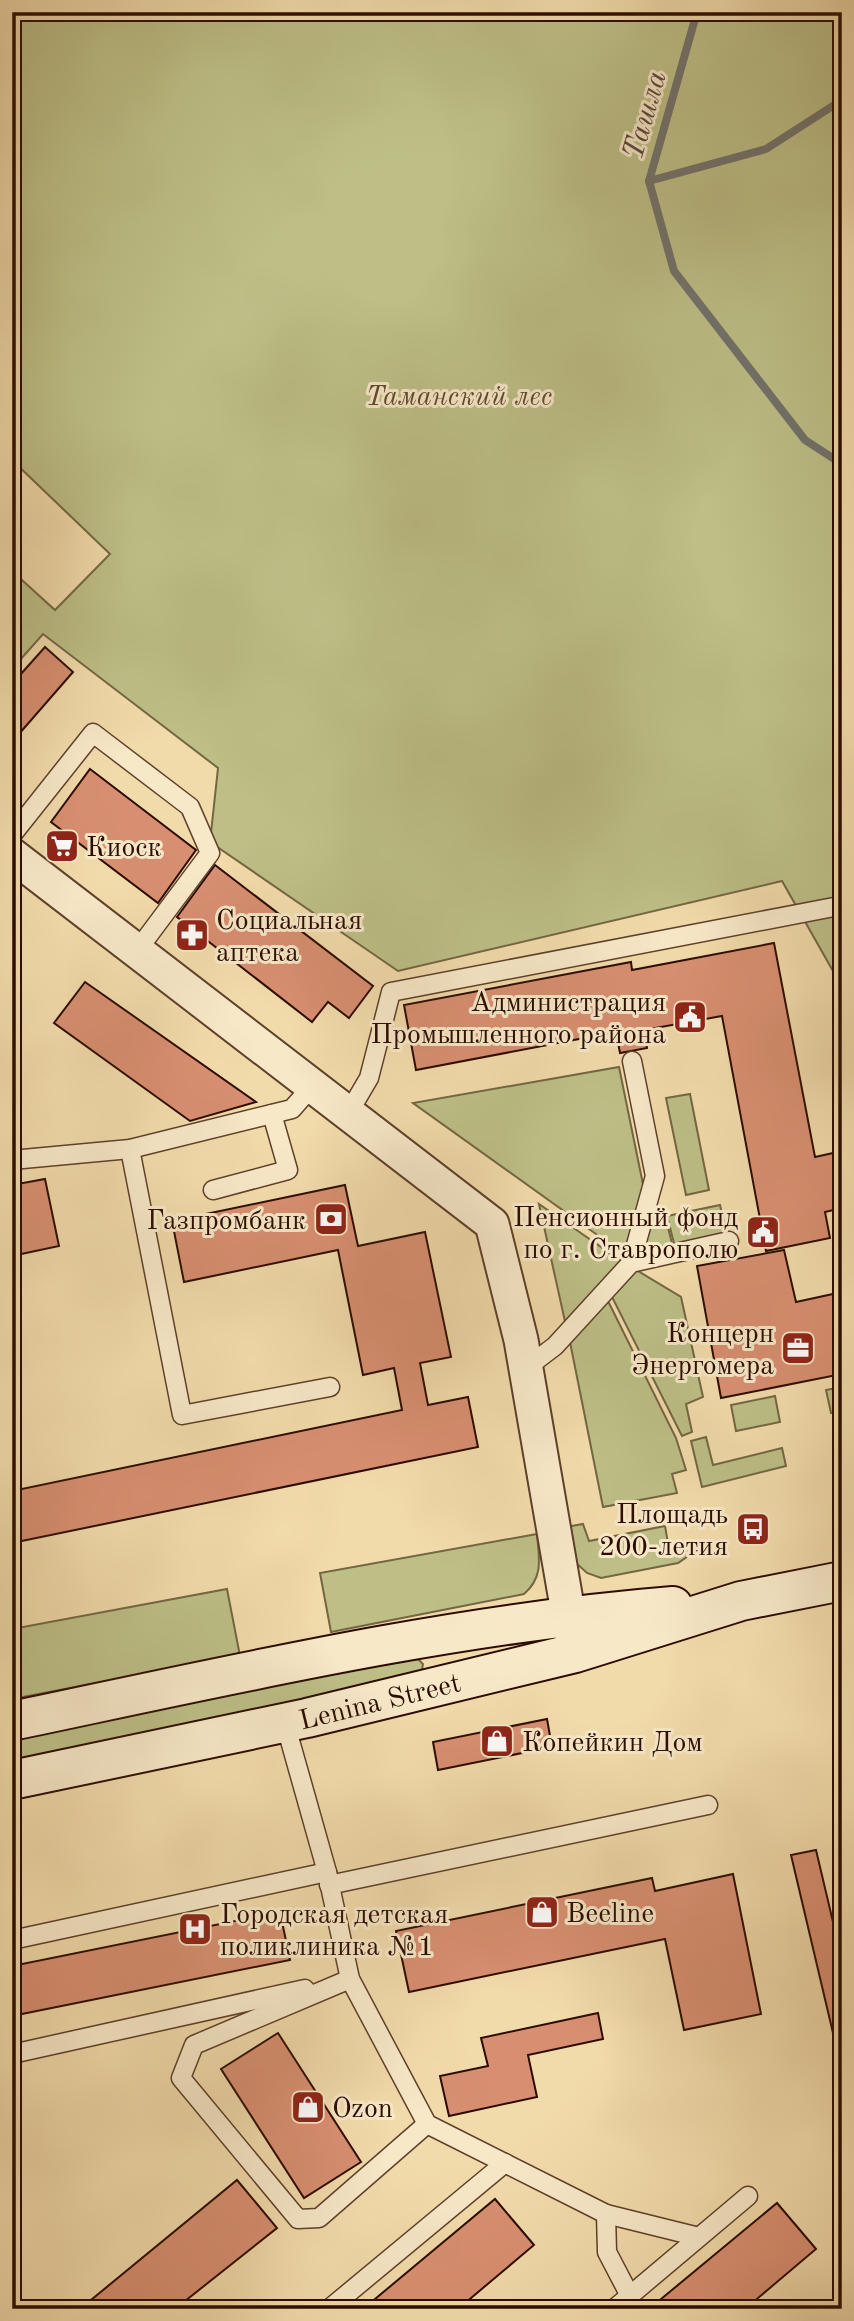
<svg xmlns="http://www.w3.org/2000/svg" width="854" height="2321" font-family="'Old Standard TT',serif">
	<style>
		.green { fill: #bdbf87; stroke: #746644; stroke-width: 2 }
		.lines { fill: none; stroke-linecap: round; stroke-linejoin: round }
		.stream { stroke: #72736d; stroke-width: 8 }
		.building { fill: #d88f71; stroke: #2c0c00; stroke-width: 2 }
		.lane-casing { stroke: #5e402b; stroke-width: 21 }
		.street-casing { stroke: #5e402b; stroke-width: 37 }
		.secondary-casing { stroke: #2c0c00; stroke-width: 42 }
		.lane { stroke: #f7e8c8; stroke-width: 18 }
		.street { stroke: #f7e8c8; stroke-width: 33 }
		.secondary { stroke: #f7e8c8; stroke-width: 38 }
		.labels { text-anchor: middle; stroke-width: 6; stroke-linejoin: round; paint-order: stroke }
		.park-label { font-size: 28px; font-style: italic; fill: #5f4b2f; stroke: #f7e8c8 }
		.poi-label { font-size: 28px; fill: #2c0c00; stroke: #f7e8c8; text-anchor: start }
		.street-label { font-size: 28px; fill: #2c0c00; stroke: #f7e8c8 }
		.water-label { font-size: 30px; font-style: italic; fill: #55483f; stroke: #f7e8c8 }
	</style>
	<rect width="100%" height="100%" fill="#f2dbab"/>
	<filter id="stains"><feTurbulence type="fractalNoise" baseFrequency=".00286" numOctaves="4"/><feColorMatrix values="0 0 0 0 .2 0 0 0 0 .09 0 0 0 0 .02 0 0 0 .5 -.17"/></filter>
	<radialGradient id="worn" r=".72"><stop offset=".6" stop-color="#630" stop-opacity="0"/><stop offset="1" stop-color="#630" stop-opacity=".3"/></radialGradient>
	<!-- green -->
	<g class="green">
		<path d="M 12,12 L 842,12 L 842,987 L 782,881 L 398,971 L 210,842 L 218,768 L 43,634 L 12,669 L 12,571 L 55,610 L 110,554 L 12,460 Z"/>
		<path d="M 619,1067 L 646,1199 L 628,1257 L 413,1103 Z"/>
		<path d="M 690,1094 L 709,1190 L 686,1195 L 666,1098 Z"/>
		<path d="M 539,1204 L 624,1263 L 566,1326 Z"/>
		<path d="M 720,1205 L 728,1240 L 676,1251 L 667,1216 Z"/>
		<path d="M 665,1216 L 674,1251 L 635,1259 L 646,1220 Z"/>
		<path d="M 633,1268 L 681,1297 L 703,1397 L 686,1404 L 692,1432 L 682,1436 L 610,1293 Z"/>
		<path d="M 606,1297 L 676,1438 L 686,1470 L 672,1474 L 677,1493 L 603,1507 L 569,1337 Z"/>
		<path d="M 842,1387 L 842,1410 L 831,1413 L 826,1390 Z"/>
		<path d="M 775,1396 L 780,1422 L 736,1431 L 731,1405 Z"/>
		<path d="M 706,1437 L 713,1465 L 782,1448 L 786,1466 L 702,1487 L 691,1441 Z"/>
		<path d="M 583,1524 L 589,1541 L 665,1526 L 669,1549 L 699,1542 L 700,1548 L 678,1563 L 601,1578 L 587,1573 L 576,1563 L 566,1527 Z"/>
		<path d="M 537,1534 C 539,1558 544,1577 524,1594 L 331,1632 L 320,1573 Z"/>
		<path d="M 227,1589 L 240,1656 L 12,1699 L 12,1629 Z"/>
		<path d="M 418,1659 L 423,1664 L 421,1675 L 12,1761 L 12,1740 L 301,1679 Z"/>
	</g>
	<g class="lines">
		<!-- stream -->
		<g class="stream">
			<path d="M 697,12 L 649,181 L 674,271 L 805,440 L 842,464"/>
			<path d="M 649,181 L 766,149 L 842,100"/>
		</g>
	</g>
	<!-- building -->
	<g class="building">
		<path d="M 45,647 L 73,672 L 12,742 L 12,684 Z"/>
		<path d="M 90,769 L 196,850 L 158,903 L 51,822 Z"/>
		<path d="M 215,865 L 373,986 L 349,1018 L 328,1002 L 312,1022 L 177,917 Z"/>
		<path d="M 774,943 L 815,1157 L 842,1151 L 842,1208 L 825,1212 L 830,1238 L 766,1251 L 722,1016 L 644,1030 L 647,1048 L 620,1053 L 616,1032 L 416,1070 L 404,1005 L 631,962 L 632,970 Z"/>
		<path d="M 85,982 L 256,1102 L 190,1121 L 54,1023 Z"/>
		<path d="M 45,1179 L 59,1246 L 12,1256 L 12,1185 Z"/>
		<path d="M 345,1185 L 358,1246 L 425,1232 L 451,1357 L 420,1363 L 428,1405 L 468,1397 L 478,1447 L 12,1543 L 12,1491 L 402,1410 L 394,1368 L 363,1375 L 338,1250 L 184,1282 L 172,1221 Z"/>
		<path d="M 784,1250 L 796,1302 L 842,1292 L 842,1374 L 721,1398 L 697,1266 Z"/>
		<path d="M 547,1719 L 552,1747 L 438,1770 L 433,1742 Z"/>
		<path d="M 816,1850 L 842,1960 L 842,2031 L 833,2033 L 791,1855 Z"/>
		<path d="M 733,1874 L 761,2014 L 684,2030 L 665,1939 L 409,1992 L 396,1931 L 652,1878 L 655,1891 Z"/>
		<path d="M 280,1912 L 290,1960 L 12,2016 L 12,1966 Z"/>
		<path d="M 598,2013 L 603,2039 L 528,2055 L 537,2097 L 449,2116 L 440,2076 L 488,2066 L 481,2038 Z"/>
		<path d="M 278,2033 L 361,2162 L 304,2198 L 221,2069 Z"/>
		<path d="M 237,2180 L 277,2228 L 175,2309 L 80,2309 Z"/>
		<path d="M 495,2199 L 534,2245 L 458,2309 L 363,2309 Z"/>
		<path d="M 777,2203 L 816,2249 L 745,2309 L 649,2309 Z"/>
	</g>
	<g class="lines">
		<!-- lane casing -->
		<g class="lane-casing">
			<g id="lane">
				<path d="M 12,835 L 93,733 L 190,807 L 210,853 L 136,952"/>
				<path d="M 349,1112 L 369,1078 L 391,992 L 834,907"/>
				<path d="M 130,1149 L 182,1415 L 330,1387"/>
				<path d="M 12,1160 L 130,1149 L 292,1109 L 313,1085"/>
				<path d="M 213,1190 L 288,1170 L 272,1114"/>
				<path d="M 631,1263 L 655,1176 L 632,1061"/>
				<path d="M 526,1368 L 555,1346 L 631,1263 L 729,1241"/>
				<path d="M 285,1723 L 327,1872 L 350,1979 L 427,2124 L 606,2214 L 699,2237"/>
				<path d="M 329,1885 L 708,1805"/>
				<path d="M 12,1940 L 327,1872"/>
				<path d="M 350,1979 L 194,2045 L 181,2078 L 298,2219 L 319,2218 L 427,2124"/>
				<path d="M 12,2054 L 305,1989"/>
				<path d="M 606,2214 L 607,2252 L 630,2296"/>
				<path d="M 329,2309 L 505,2163"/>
				<path d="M 614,2309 L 748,2196"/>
			</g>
		</g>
		<!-- street casing -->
		<g class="street-casing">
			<path id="street" d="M 12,855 L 492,1224 L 521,1340 L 573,1641"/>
		</g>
		<!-- secondary casing -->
		<g class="secondary-casing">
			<g id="secondary">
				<path d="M 12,1721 C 231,1675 450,1624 673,1606"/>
				<path id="s1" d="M 12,1780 L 307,1718 L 575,1653 L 741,1601 L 842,1581"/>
			</g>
		</g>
		<!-- lane -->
		<use href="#lane" class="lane"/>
		<!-- street -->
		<use href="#street" class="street"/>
		<!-- secondary -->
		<use href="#secondary" class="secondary"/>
	</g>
	<!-- icons -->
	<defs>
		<g id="supermarket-square" transform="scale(1.75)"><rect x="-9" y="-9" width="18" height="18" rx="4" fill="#8f2418" stroke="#f7e8c8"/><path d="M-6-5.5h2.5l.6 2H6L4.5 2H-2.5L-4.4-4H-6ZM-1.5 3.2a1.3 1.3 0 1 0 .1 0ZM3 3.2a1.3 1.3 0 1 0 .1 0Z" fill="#fff"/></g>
		<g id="pharmacy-square" transform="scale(1.75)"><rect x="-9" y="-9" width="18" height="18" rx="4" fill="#8f2418" stroke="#f7e8c8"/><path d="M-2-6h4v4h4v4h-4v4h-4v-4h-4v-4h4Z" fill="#fff"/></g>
		<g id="civic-square" transform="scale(1.75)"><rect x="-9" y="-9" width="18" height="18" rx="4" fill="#8f2418" stroke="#f7e8c8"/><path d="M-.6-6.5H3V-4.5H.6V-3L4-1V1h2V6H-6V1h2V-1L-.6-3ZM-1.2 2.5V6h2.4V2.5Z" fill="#fff"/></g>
		<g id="bank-square" transform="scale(1.75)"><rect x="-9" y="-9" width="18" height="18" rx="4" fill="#8f2418" stroke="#f7e8c8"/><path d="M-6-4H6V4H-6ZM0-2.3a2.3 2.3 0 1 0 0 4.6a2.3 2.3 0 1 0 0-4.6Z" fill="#fff"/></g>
		<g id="office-square" transform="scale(1.75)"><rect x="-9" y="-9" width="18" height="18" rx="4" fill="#8f2418" stroke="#f7e8c8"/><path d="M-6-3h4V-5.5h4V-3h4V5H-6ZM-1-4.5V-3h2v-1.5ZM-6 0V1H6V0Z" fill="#fff"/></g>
		<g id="bus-square" transform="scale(1.75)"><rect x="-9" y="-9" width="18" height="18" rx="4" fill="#8f2418" stroke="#f7e8c8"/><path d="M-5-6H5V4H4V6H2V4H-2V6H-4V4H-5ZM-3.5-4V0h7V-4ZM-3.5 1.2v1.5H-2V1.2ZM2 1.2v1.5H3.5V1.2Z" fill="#fff"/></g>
		<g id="shop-square" transform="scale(1.75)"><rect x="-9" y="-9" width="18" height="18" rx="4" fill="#8f2418" stroke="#f7e8c8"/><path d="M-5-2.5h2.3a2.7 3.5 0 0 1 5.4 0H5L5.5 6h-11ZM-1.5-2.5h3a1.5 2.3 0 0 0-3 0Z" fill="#fff"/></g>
		<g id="hospital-square" transform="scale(1.75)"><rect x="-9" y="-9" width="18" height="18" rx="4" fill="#8f2418" stroke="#f7e8c8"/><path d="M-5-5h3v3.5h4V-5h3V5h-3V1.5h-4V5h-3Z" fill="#fff"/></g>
	</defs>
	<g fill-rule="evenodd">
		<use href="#supermarket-square" x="62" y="846"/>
		<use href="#pharmacy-square" x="192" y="935"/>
		<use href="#civic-square" x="690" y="1017"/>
		<use href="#bank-square" x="331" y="1219"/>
		<use href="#civic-square" x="763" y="1232"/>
		<use href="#office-square" x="798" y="1348"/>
		<use href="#bus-square" x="753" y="1529"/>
		<use href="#shop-square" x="497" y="1741"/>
		<use href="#shop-square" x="542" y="1912"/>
		<use href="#hospital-square" x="195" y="1929"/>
		<use href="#shop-square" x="308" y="2107"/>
	</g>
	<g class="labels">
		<!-- park labels -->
		<g class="park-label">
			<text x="459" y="405">Таманский лес</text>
		</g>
		<!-- poi labels -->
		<g class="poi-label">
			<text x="86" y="856">Киоск</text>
			<text x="216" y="929">Социальная<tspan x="216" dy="32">аптека</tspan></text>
			<text x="666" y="1011" text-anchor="end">Администрация<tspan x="666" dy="32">Промышленного района</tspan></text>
			<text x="738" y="1226" text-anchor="end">Пенсионный фонд<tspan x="738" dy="32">по г. Ставрополю</tspan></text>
			<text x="306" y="1229" text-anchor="end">Газпромбанк</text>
			<text x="774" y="1342" text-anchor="end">Концерн<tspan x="774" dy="32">Энергомера</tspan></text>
			<text x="728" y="1523" text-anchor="end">Площадь<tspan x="728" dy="32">200-летия</tspan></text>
			<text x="522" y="1751">Копейкин Дом</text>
			<text x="566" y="1922">Beeline</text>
			<text x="220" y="1923">Городская детская<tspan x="220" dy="32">поликлиника №1</tspan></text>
			<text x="332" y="2117">Ozon</text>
		</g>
		<!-- street labels -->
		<g class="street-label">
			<text dy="10" stroke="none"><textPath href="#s1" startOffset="376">Lenina Street</textPath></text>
		</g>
		<!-- water labels -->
		<g class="water-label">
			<text transform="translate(644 115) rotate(-74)" y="10">Ташла</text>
		</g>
	</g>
	<!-- margin -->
	<rect width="854" height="2321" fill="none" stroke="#f2dbab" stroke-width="42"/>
	<rect x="14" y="14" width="826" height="2293" fill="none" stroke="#2c0c00" stroke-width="3.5"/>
	<rect x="21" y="21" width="812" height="2279" fill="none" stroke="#2c0c00" stroke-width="2"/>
	<rect width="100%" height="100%" filter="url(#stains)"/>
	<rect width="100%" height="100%" fill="url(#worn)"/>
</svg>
